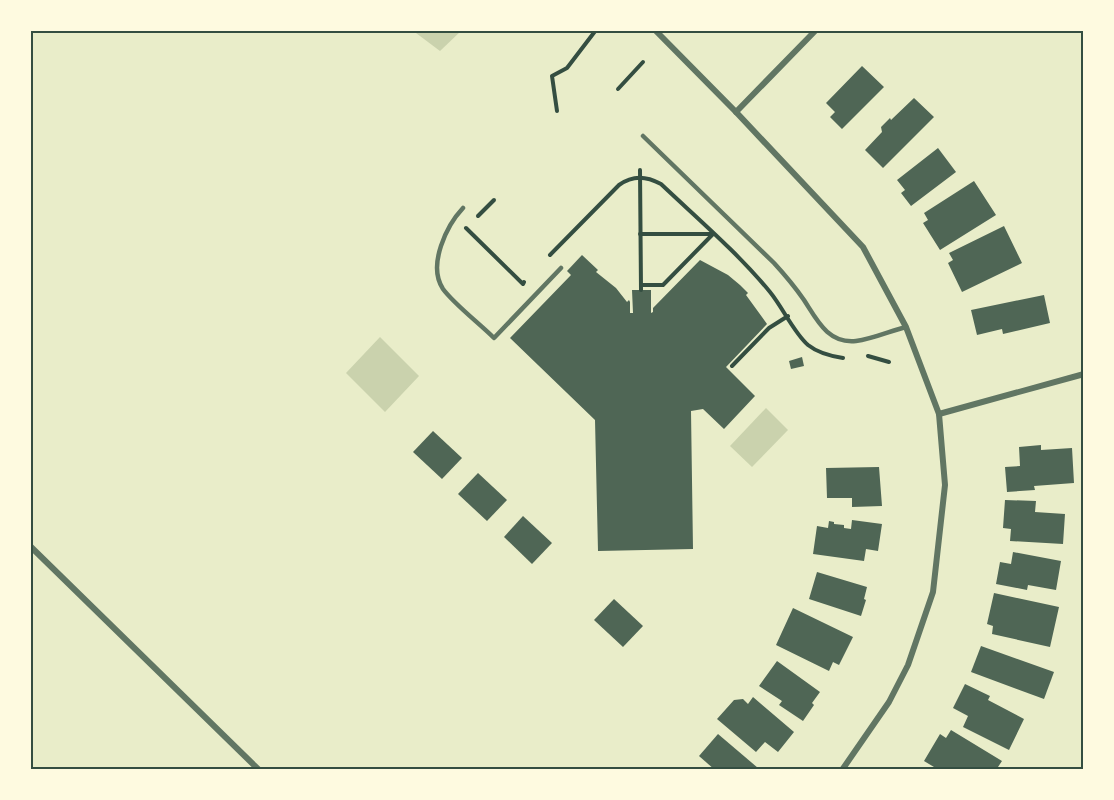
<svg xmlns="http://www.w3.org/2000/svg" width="1114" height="800" font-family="Ubuntu,sans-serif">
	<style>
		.green { fill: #cad2ad }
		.building { fill: #4f6655 }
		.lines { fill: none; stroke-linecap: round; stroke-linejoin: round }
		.path { stroke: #344e41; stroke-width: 4 }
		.service { stroke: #617663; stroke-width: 4.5 }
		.minor { stroke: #617663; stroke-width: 6 }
		.neatline { fill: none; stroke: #344e41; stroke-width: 2 }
	</style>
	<rect width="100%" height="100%" fill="#e9edc9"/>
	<!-- green -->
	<g class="green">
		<path d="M 412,30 L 462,30 L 440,51 Z"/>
		<path d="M 380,337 L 419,376 L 385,412 L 346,373 Z"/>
		<path d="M 766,408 L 788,430 L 752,467 L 730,446 Z"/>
	</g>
	<!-- building -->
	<g class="building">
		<path d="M 862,66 L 884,87 L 842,129 L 830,117 L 835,112 L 826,103 Z"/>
		<path d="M 914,98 L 934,117 L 883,168 L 865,150 L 882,132 L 881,127 L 890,118 L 891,120 Z"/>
		<path d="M 938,148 L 956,172 L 911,206 L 901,193 L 905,190 L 897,180 Z"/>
		<path d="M 974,181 L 996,215 L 940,250 L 923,223 L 928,220 L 924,213 Z"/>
		<path d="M 1004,226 L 1022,263 L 962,292 L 948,263 L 953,260 L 949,253 Z"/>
		<path d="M 582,255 L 598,270 L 596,272 L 616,288 L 627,302 L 629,300 L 630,302 L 630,313 L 633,313 L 632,290 L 651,290 L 651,313 L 653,312 L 653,308 L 700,260 L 728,275 L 740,285 L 748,293 L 746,295 L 767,324 L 726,367 L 755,396 L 724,429 L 703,409 L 691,411 L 693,549 L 598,551 L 595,420 L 510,338 L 571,275 L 567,271 Z"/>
		<path d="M 1044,295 L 1050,323 L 1003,334 L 1002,329 L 977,335 L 971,310 Z"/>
		<path d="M 802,357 L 804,366 L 791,369 L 789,361 Z"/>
		<path d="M 433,431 L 462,458 L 442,479 L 413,452 Z"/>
		<path d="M 1041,445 L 1041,450 L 1072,448 L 1074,483 L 1034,486 L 1035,490 L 1007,492 L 1005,467 L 1020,466 L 1019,447 Z"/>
		<path d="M 879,467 L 882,506 L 852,507 L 852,498 L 827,498 L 826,468 Z"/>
		<path d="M 478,473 L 507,500 L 487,521 L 458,494 Z"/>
		<path d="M 1005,500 L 1036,501 L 1035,512 L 1065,514 L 1063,544 L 1010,541 L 1011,529 L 1003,528 Z"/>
		<path d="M 523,516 L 552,543 L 532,564 L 504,537 Z"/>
		<path d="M 852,520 L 882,524 L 878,551 L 866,549 L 864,561 L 813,554 L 817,526 L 828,528 L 829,521 L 834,522 L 834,524 L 844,525 L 844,528 L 851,529 Z"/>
		<path d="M 1013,552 L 1061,561 L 1056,590 L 1028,585 L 1027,590 L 996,584 L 1000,562 L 1011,564 Z"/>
		<path d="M 817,572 L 867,587 L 864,599 L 866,600 L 861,616 L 809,599 Z"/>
		<path d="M 994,593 L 1059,607 L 1050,647 L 992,634 L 993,626 L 987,624 Z"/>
		<path d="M 614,599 L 643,626 L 623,647 L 594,620 Z"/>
		<path d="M 793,608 L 853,637 L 839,665 L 833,662 L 829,671 L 776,645 Z"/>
		<path d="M 981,646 L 1054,672 L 1044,699 L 971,672 Z"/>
		<path d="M 777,661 L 820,692 L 812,703 L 814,705 L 803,721 L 779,705 L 782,701 L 759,686 Z"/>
		<path d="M 965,684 L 990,696 L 988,700 L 1024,719 L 1009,750 L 963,727 L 968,716 L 953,708 Z"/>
		<path d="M 753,697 L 794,732 L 778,752 L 765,742 L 756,752 L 717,719 L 734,700 L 743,699 L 748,704 Z"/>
		<path d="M 951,730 L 1002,761 L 996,770 L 939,770 L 924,761 L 940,734 L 946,738 Z"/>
		<path d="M 718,734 L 758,768 L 756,770 L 715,770 L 699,756 Z"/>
	</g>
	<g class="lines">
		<!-- path -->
		<g class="path">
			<path d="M 618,89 L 643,62"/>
			<path d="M 557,111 L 552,76 L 567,68 L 596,30"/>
			<path d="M 640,170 L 641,290"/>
			<path d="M 478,216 L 494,200"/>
			<path d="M 466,228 L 523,284 L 524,282"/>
			<path d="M 640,234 L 713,234 L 663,285 L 641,285"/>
			<path d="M 550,255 L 619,185 C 633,175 646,176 661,184 C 698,219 738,253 770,292 C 783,308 794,333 808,345 C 818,353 830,356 843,358"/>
			<path d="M 868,356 L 889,362"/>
			<path d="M 732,366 L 769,328 L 788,316"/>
		</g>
		<!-- service -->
		<g class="service">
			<path d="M 643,136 L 774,263 C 785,275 795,287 804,300 C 817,320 828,344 856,341 C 873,339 890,331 906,327"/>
			<path d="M 463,208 C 447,225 427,265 443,289 C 454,304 480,324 494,338 L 561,268"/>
		</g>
		<!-- minor -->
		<g class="minor">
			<path d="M 655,30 L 736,112 L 863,247 L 906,327 L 939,414 L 945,485 L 933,592 L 908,665 L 889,702 L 842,770"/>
			<path d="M 736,112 L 816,30"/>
			<path d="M 939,414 L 1084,374"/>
			<path d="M 30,546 L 259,770"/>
		</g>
	</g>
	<!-- border -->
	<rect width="1114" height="800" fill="none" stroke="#fefae0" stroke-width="63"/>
	<rect x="32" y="32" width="1050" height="736" class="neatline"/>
</svg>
